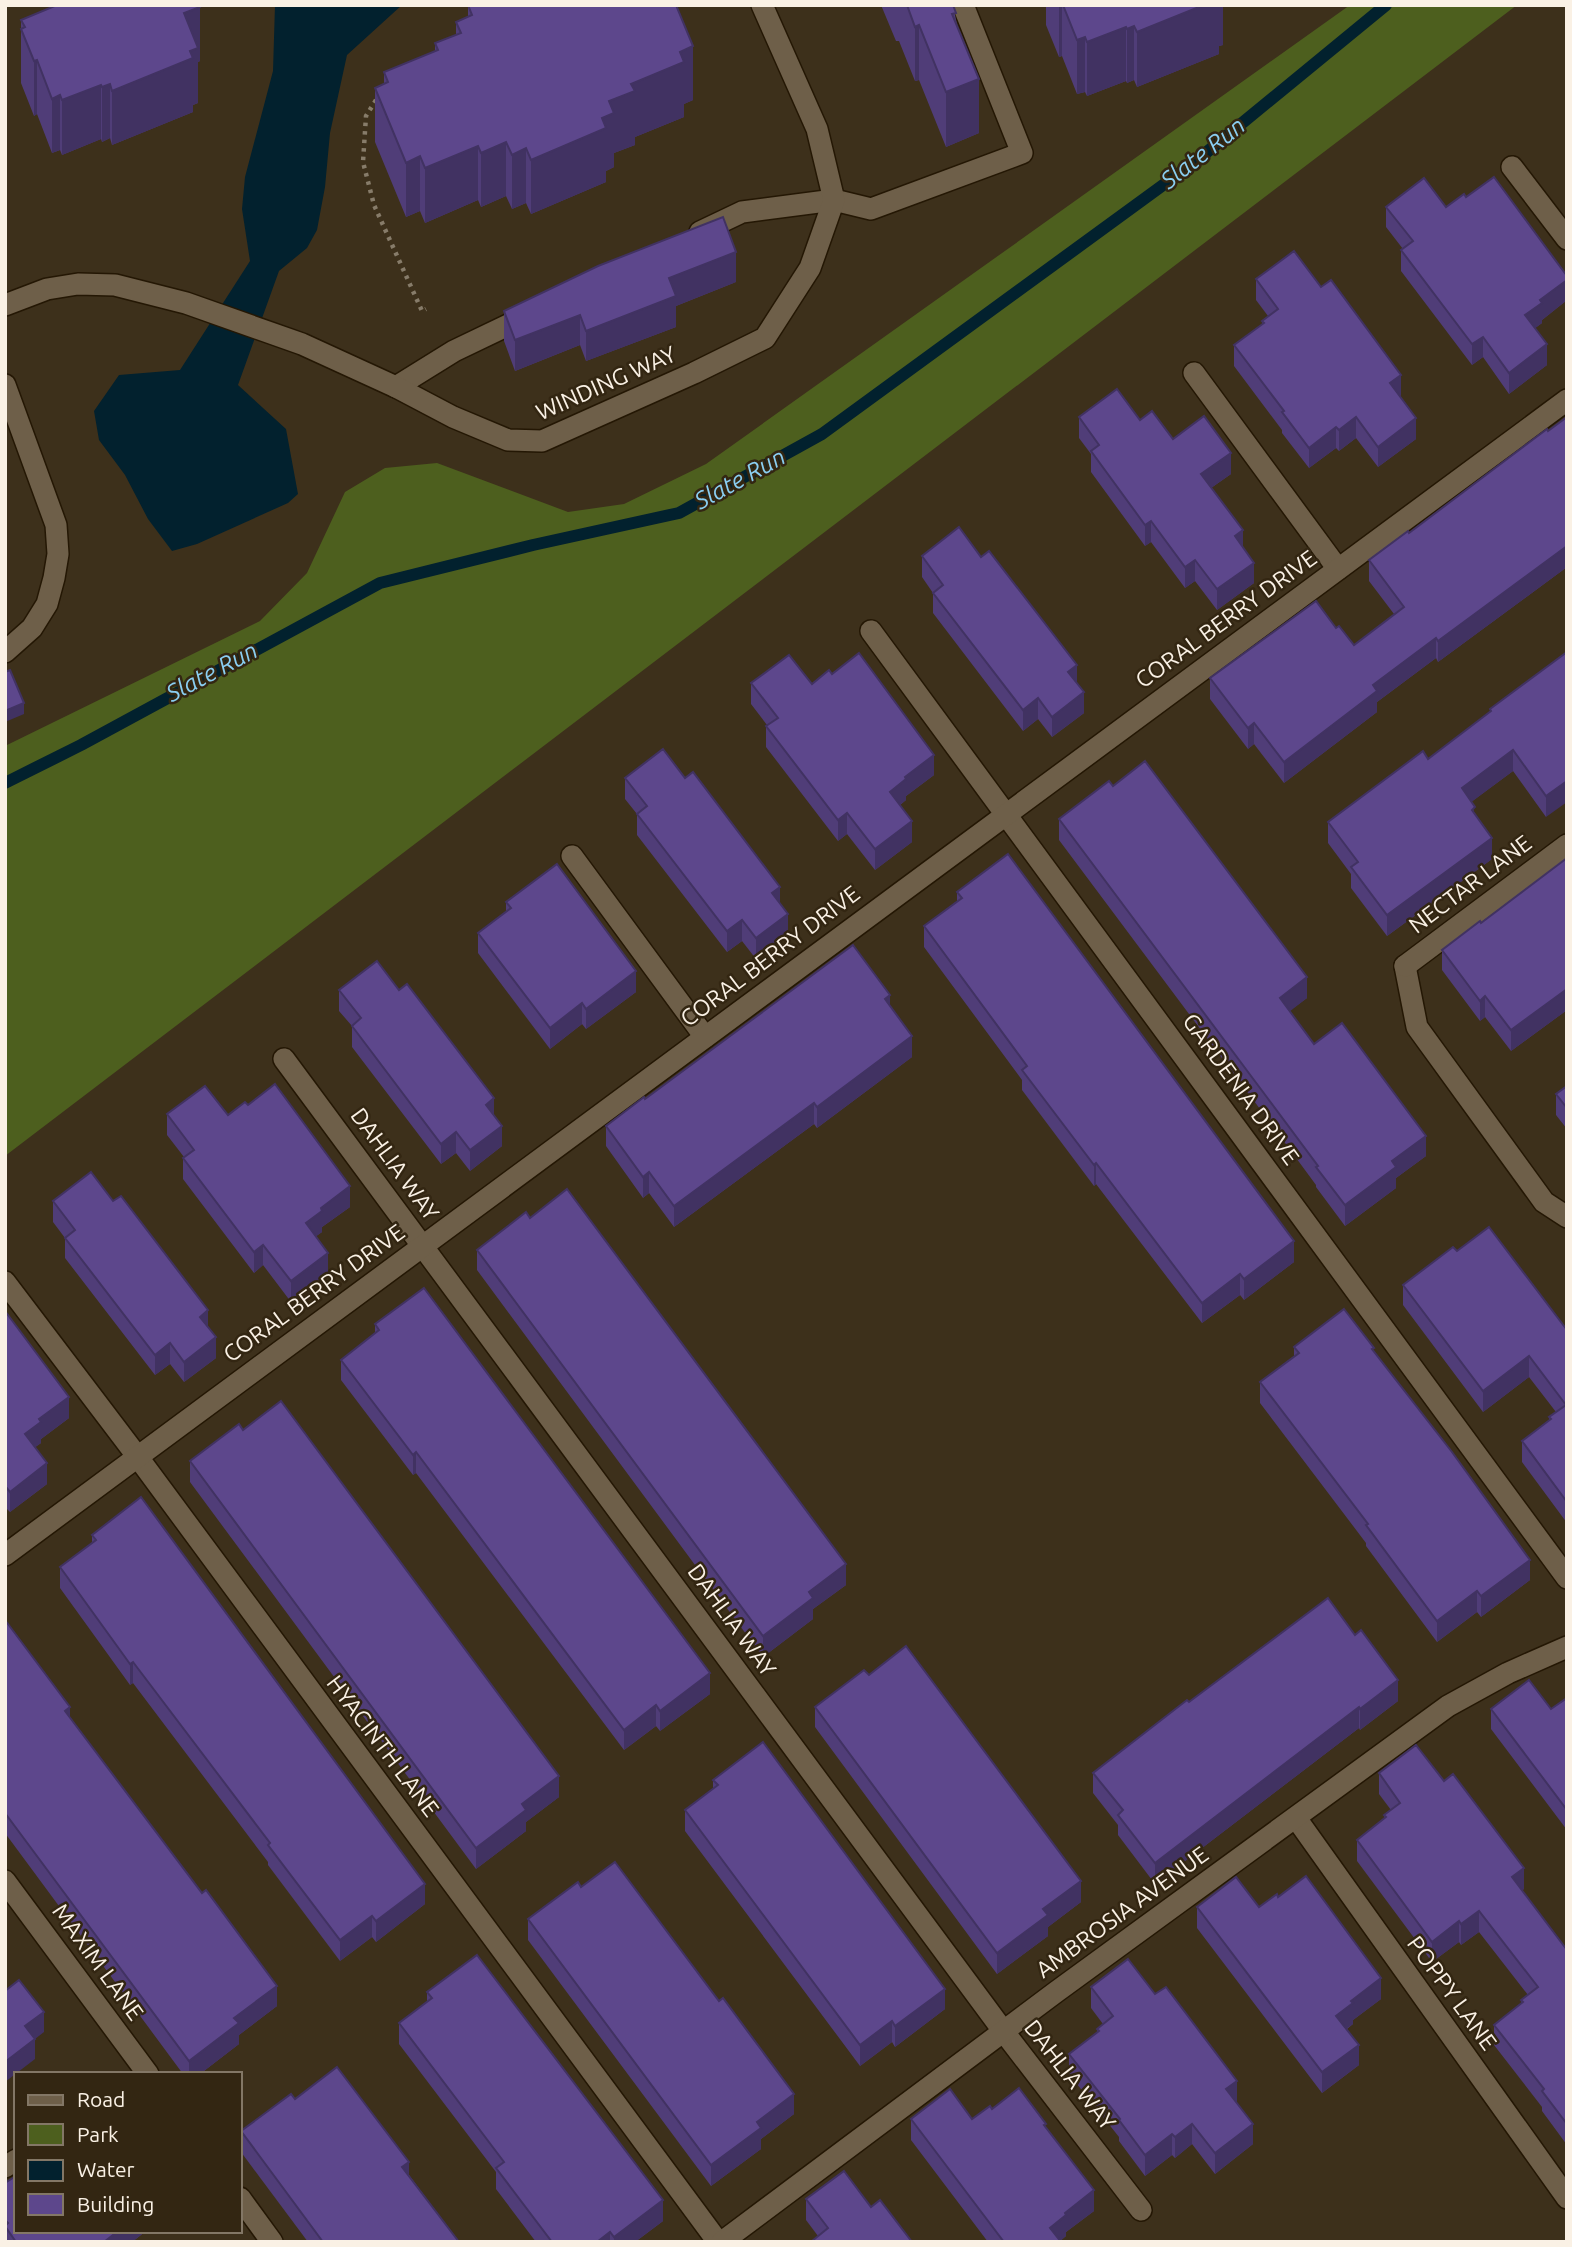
<svg xmlns="http://www.w3.org/2000/svg" width="1572" height="2247" font-family="Ubuntu,sans-serif">
	<style>
		.green { fill: #4d5f1e }
		.water { fill: #02212e }
		.lines { fill: none; stroke-linecap: round; stroke-linejoin: round }
		.stream { stroke: #02212e; stroke-width: 12 }
		.lane-casing { stroke: #241704; stroke-width: 24 }
		.street-casing { stroke: #241704; stroke-width: 24 }
		.path { stroke: #877c6a; stroke-width: 4.5; stroke-dasharray: 3.5 5; stroke-linecap: butt }
		.lane { stroke: #6e5f49; stroke-width: 21 }
		.street { stroke: #6e5f49; stroke-width: 21 }
		.wall { fill: #503d78 }
		.shaded-wall { fill: #413262 }
		.building { fill: #5d478c; stroke: #413262; stroke-width: 2 }
		.labels { text-anchor: middle; stroke-width: 5; stroke-linejoin: round; paint-order: stroke }
		.street-label { font-size: 23px; fill: #faf1e5; stroke: #332612 }
		.water-label { font-size: 24px; font-style: italic; fill: #8acef1; stroke: #332612 }
	</style>
	<rect width="100%" height="100%" fill="#3d301b"/>
	<!-- green -->
	<path class="green" d="M 1350,5 L 1517,5 L 5,1156 L 5,746 L 260,621 L 307,573 L 345,492 L 385,468 L 437,463 L 568,512 L 624,504 L 706,464 Z"/>
	<!-- water -->
	<path class="water" d="M 275,5 L 402,5 L 347,55 L 330,133 L 325,187 L 317,230 L 307,248 L 279,271 L 238,385 L 286,429 L 298,494 L 288,503 L 197,544 L 172,551 L 148,519 L 125,475 L 99,440 L 94,411 L 119,375 L 180,370 L 250,261 L 242,209 L 245,177 L 273,71 Z"/>
	<g class="lines">
		<!-- stream -->
		<path class="stream" d="M 5,783 L 81,745 L 380,583 L 533,545 L 679,513 L 822,434 L 1196,161 L 1386,5"/>
		<!-- lane casing -->
		<g class="lane-casing">
			<g id="lane">
				<path d="M 700,232 L 742,212 L 834,200 L 871,209 L 1022,153 L 963,5"/>
				<path d="M 1194,373 L 1338,569"/>
				<path d="M 396,387 L 454,351 L 529,315"/>
				<path d="M 572,856 L 705,1037"/>
				<path d="M 1405,966 L 1417,1027 L 1544,1202 L 1567,1217"/>
				<path d="M 5,2167 L 16,2160"/>
			</g>
		</g>
		<!-- street casing -->
		<g class="street-casing">
			<g id="street">
				<path d="M 1512,167 L 1567,239"/>
				<path d="M 5,305 L 47,289 L 78,284 L 115,285 L 186,303 L 302,344 L 396,387 L 453,417 L 508,440 L 542,441 L 694,373 L 765,338 L 810,268 L 834,200 L 817,129 L 762,5"/>
				<path d="M 5,385 L 56,525 L 58,554 L 54,578 L 47,604 L 32,628 L 5,652"/>
				<path d="M 871,631 L 1567,1578"/>
				<path d="M 1405,966 L 1567,845"/>
				<path d="M 284,1059 L 1004,2032 L 1141,2210"/>
				<path d="M 5,1282 L 137,1456 L 718,2242"/>
				<path d="M 5,1555 L 1567,400"/>
				<path d="M 1296,1818 L 1567,2198"/>
				<path d="M 5,1881 L 148,2074"/>
				<path d="M 240,2198 L 272,2242"/>
				<path d="M 722,2242 L 1056,1992 L 1448,1706 L 1508,1673 L 1567,1647"/>
			</g>
		</g>
		<!-- path -->
		<path class="path" d="M 376,100 L 366,116 L 363,162 L 374,205 L 422,311 L 426,309"/>
		<!-- lane -->
		<use href="#lane" class="lane"/>
		<!-- street -->
		<use href="#street" class="street"/>
	</g>
	<!-- wall -->
	<g class="wall">
		<path d="M 468,5 L 693,100 L 684,104 L 684,117 L 635,137 L 635,145 L 614,153 L 614,167 L 606,171 L 606,182 L 531,214 L 526,203 L 512,209 L 506,196 L 481,207 L 478,200 L 425,223 L 420,211 L 406,217 L 375,142 L 375,88 L 384,84 L 384,72 L 435,51 L 435,43 L 456,35 L 456,22 L 468,17 Z"/>
		<path d="M 881,5 L 953,5 L 979,133 L 946,147 L 919,80 L 915,81 L 899,41 L 896,41 Z"/>
		<path d="M 1046,5 L 1223,5 L 1223,45 L 1219,46 L 1219,54 L 1137,87 L 1134,80 L 1127,83 L 1126,81 L 1087,96 L 1085,92 L 1077,94 L 1062,56 L 1059,57 L 1046,25 Z"/>
		<path d="M 21,20 L 200,61 L 198,62 L 198,103 L 193,105 L 193,112 L 112,145 L 110,138 L 102,142 L 101,139 L 62,155 L 60,150 L 52,153 L 37,114 L 34,116 L 21,83 Z"/>
		<path d="M 1466,197 L 1567,276 L 1567,300 L 1542,320 L 1542,323 L 1535,328 L 1547,365 L 1509,394 L 1483,357 L 1472,365 L 1401,271 L 1401,250 L 1403,249 L 1386,227 L 1386,207 L 1446,207 Z"/>
		<path d="M 1256,279 L 1401,395 L 1400,396 L 1416,439 L 1378,467 L 1356,438 L 1339,451 L 1336,448 L 1309,468 L 1282,433 L 1282,430 L 1234,366 L 1234,345 L 1262,325 L 1262,321 L 1268,316 L 1256,300 Z"/>
		<path d="M 736,282 L 676,306 L 676,327 L 586,361 L 580,345 L 515,371 L 504,341 L 504,311 Z"/>
		<path d="M 1079,417 L 1140,420 L 1231,474 L 1211,488 L 1243,547 L 1254,583 L 1217,610 L 1195,581 L 1185,588 L 1151,542 L 1145,546 L 1091,472 L 1091,454 L 1079,438 Z"/>
		<path d="M 1567,417 L 1567,567 L 1438,662 L 1436,658 L 1377,702 L 1377,712 L 1284,783 L 1254,744 L 1248,749 L 1210,699 L 1210,678 L 1336,628 L 1354,645 L 1394,614 L 1369,581 L 1369,560 L 1409,533 Z"/>
		<path d="M 922,556 L 1077,683 L 1084,713 L 1052,737 L 1038,719 L 1023,731 L 933,613 L 933,593 L 922,577 Z"/>
		<path d="M 1567,652 L 1546,817 L 1513,771 L 1471,802 L 1475,815 L 1492,859 L 1387,936 L 1351,888 L 1351,874 L 1328,843 L 1328,822 L 1428,759 L 1490,712 L 1490,709 Z"/>
		<path d="M 751,683 L 812,684 L 934,775 L 906,796 L 906,800 L 900,805 L 912,842 L 875,870 L 847,834 L 838,841 L 766,747 L 766,726 L 767,725 L 751,704 Z"/>
		<path d="M 625,778 L 780,904 L 788,935 L 756,959 L 742,941 L 727,952 L 637,835 L 637,814 L 625,799 Z"/>
		<path d="M 1059,819 L 1307,998 L 1289,1011 L 1314,1044 L 1426,1156 L 1396,1178 L 1396,1188 L 1345,1226 L 1316,1187 L 1316,1185 L 1260,1109 L 1059,840 Z"/>
		<path d="M 1567,858 L 1567,1010 L 1511,1051 L 1485,1017 L 1480,1021 L 1442,970 L 1442,950 L 1481,923 Z"/>
		<path d="M 957,892 L 1294,1262 L 1244,1300 L 1240,1295 L 1202,1323 L 1096,1184 L 1094,1186 L 1022,1090 L 1022,1080 L 924,947 L 924,926 L 957,901 Z"/>
		<path d="M 506,902 L 636,992 L 586,1029 L 582,1024 L 550,1049 L 478,953 L 478,933 L 506,912 Z"/>
		<path d="M 339,990 L 494,1116 L 502,1146 L 470,1171 L 456,1153 L 441,1164 L 352,1047 L 352,1026 L 339,1011 Z"/>
		<path d="M 890,1006 L 912,1057 L 817,1128 L 814,1124 L 674,1227 L 649,1193 L 643,1198 L 606,1146 L 606,1126 L 645,1099 Z"/>
		<path d="M 1567,1086 L 1567,1129 L 1556,1115 L 1556,1094 Z"/>
		<path d="M 167,1114 L 228,1115 L 350,1207 L 322,1227 L 322,1232 L 316,1236 L 328,1273 L 291,1302 L 263,1265 L 254,1273 L 183,1179 L 183,1158 L 184,1157 L 167,1135 Z"/>
		<path d="M 53,1201 L 208,1327 L 216,1358 L 184,1382 L 170,1364 L 155,1375 L 65,1258 L 65,1238 L 53,1222 Z"/>
		<path d="M 530,1218 L 846,1585 L 813,1609 L 813,1619 L 763,1657 L 477,1270 L 477,1250 Z"/>
		<path d="M 1457,1251 L 1567,1330 L 1567,1523 L 1522,1462 L 1522,1441 L 1549,1420 L 1549,1417 L 1556,1412 L 1529,1377 L 1483,1412 L 1403,1305 L 1403,1285 Z"/>
		<path d="M 5,1311 L 69,1418 L 41,1439 L 41,1443 L 35,1447 L 47,1484 L 10,1512 L 5,1507 Z"/>
		<path d="M 375,1324 L 710,1694 L 660,1731 L 656,1726 L 624,1750 L 416,1473 L 413,1475 L 341,1380 L 341,1360 L 375,1334 Z"/>
		<path d="M 1294,1347 L 1374,1352 L 1530,1580 L 1481,1617 L 1477,1612 L 1437,1642 L 1366,1546 L 1366,1543 L 1260,1403 L 1260,1382 L 1294,1356 Z"/>
		<path d="M 190,1461 L 559,1797 L 526,1822 L 526,1831 L 476,1869 L 190,1482 Z"/>
		<path d="M 92,1535 L 425,1904 L 376,1942 L 372,1937 L 340,1961 L 268,1865 L 268,1862 L 133,1683 L 130,1685 L 60,1588 L 60,1567 L 92,1543 Z"/>
		<path d="M 5,1620 L 70,1718 L 277,2006 L 239,2035 L 239,2044 L 200,2074 L 183,2074 L 5,1833 Z"/>
		<path d="M 1567,1698 L 1567,1830 L 1491,1729 L 1491,1709 L 1551,1709 Z"/>
		<path d="M 1398,1701 L 1360,1730 L 1359,1728 L 1155,1884 L 1118,1835 L 1118,1825 L 1093,1793 L 1093,1773 L 1189,1702 Z"/>
		<path d="M 815,1707 L 1081,1902 L 1048,1927 L 1048,1936 L 997,1974 L 815,1727 Z"/>
		<path d="M 1379,1773 L 1524,1889 L 1522,1890 L 1567,1950 L 1567,2145 L 1542,2111 L 1542,2107 L 1494,2045 L 1494,2025 L 1521,2004 L 1521,2000 L 1528,1995 L 1479,1932 L 1461,1945 L 1459,1942 L 1432,1962 L 1357,1861 L 1357,1840 L 1384,1819 L 1384,1815 L 1391,1810 L 1379,1794 Z"/>
		<path d="M 713,1780 L 945,2009 L 895,2047 L 892,2042 L 860,2066 L 685,1831 L 685,1810 L 713,1789 Z"/>
		<path d="M 1278,1897 L 1381,1999 L 1353,2020 L 1353,2024 L 1347,2029 L 1359,2065 L 1322,2093 L 1197,1928 L 1197,1907 L 1259,1907 Z"/>
		<path d="M 528,1919 L 794,2114 L 761,2139 L 761,2149 L 711,2186 L 528,1940 Z"/>
		<path d="M 1091,1987 L 1237,2101 L 1236,2103 L 1253,2144 L 1215,2174 L 1192,2144 L 1175,2158 L 1172,2155 L 1145,2176 L 1119,2141 L 1119,2137 L 1069,2074 L 1069,2054 L 1097,2033 L 1097,2029 L 1103,2024 L 1091,2008 Z"/>
		<path d="M 427,1992 L 663,2221 L 635,2242 L 536,2242 L 496,2189 L 496,2172 L 399,2044 L 399,2023 L 427,2002 Z"/>
		<path d="M 295,2099 L 409,2175 L 459,2242 L 308,2242 L 241,2152 L 241,2131 Z"/>
		<path d="M 992,2109 L 1046,2128 L 1094,2211 L 1066,2232 L 1066,2236 L 1060,2241 L 1061,2242 L 988,2242 L 911,2140 L 911,2119 L 972,2119 Z"/>
		<path d="M 5,2183 L 16,2231 L 146,2231 L 132,2242 L 5,2242 Z"/>
		<path d="M 806,2199 L 871,2207 L 912,2242 L 812,2242 L 818,2236 L 806,2220 Z"/>
	</g>
	<!-- shaded-wall -->
	<g class="shaded-wall">
		<path d="M 200,5 L 200,61 L 198,62 L 198,103 L 193,105 L 193,112 L 112,145 L 112,91 L 182,15 Z"/>
		<path d="M 1059,5 L 1062,5 L 1062,56 L 1059,57 Z"/>
		<path d="M 1204,5 L 1223,5 L 1223,45 L 1219,46 L 1219,54 L 1137,87 L 1137,32 Z"/>
		<path d="M 919,25 L 919,80 L 915,81 L 915,27 Z"/>
		<path d="M 1134,26 L 1134,80 L 1127,83 L 1127,29 Z"/>
		<path d="M 1126,27 L 1126,81 L 1087,96 L 1087,42 Z"/>
		<path d="M 1085,37 L 1085,92 L 1077,94 L 1077,40 Z"/>
		<path d="M 693,46 L 693,100 L 684,104 L 684,117 L 635,137 L 635,145 L 614,153 L 614,167 L 606,171 L 606,182 L 531,214 L 531,160 L 602,118 L 609,101 L 631,84 L 680,52 Z"/>
		<path d="M 37,60 L 37,114 L 34,116 L 34,61 Z"/>
		<path d="M 979,79 L 979,133 L 946,147 L 946,92 Z"/>
		<path d="M 110,84 L 110,138 L 102,142 L 102,87 Z"/>
		<path d="M 101,85 L 101,139 L 62,155 L 62,100 Z"/>
		<path d="M 60,95 L 60,150 L 52,153 L 52,99 Z"/>
		<path d="M 506,142 L 506,196 L 481,207 L 481,153 Z"/>
		<path d="M 478,146 L 478,200 L 425,223 L 425,168 Z"/>
		<path d="M 526,148 L 526,203 L 512,209 L 512,155 Z"/>
		<path d="M 420,156 L 420,211 L 406,217 L 406,163 Z"/>
		<path d="M 736,252 L 736,282 L 676,306 L 676,327 L 586,361 L 586,331 L 669,278 Z"/>
		<path d="M 1567,280 L 1567,300 L 1542,320 L 1542,323 L 1525,336 L 1525,315 L 1540,300 Z"/>
		<path d="M 580,315 L 580,345 L 515,371 L 515,340 Z"/>
		<path d="M 1483,337 L 1483,357 L 1472,365 L 1472,344 Z"/>
		<path d="M 1547,344 L 1547,365 L 1509,394 L 1509,373 Z"/>
		<path d="M 1401,375 L 1401,395 L 1390,404 L 1390,383 Z"/>
		<path d="M 1356,417 L 1356,438 L 1339,451 L 1339,430 Z"/>
		<path d="M 1416,418 L 1416,439 L 1378,467 L 1378,447 Z"/>
		<path d="M 1336,427 L 1336,448 L 1309,468 L 1309,448 Z"/>
		<path d="M 1231,453 L 1231,474 L 1201,495 L 1201,474 Z"/>
		<path d="M 1151,521 L 1151,542 L 1145,546 L 1145,525 Z"/>
		<path d="M 1243,530 L 1243,550 L 1235,536 Z"/>
		<path d="M 1567,546 L 1567,567 L 1438,662 L 1438,641 Z"/>
		<path d="M 1195,560 L 1195,581 L 1185,588 L 1185,567 Z"/>
		<path d="M 1254,563 L 1254,583 L 1217,610 L 1217,589 Z"/>
		<path d="M 1436,638 L 1436,658 L 1377,702 L 1377,712 L 1284,783 L 1284,762 L 1373,685 Z"/>
		<path d="M 1077,665 L 1077,686 L 1068,672 Z"/>
		<path d="M 1084,692 L 1084,713 L 1052,737 L 1052,717 Z"/>
		<path d="M 1038,698 L 1038,719 L 1023,731 L 1023,710 Z"/>
		<path d="M 24,703 L 24,714 L 5,722 L 5,711 Z"/>
		<path d="M 1254,723 L 1254,744 L 1248,749 L 1248,728 Z"/>
		<path d="M 1513,750 L 1513,771 L 1462,809 L 1462,788 Z"/>
		<path d="M 934,755 L 934,775 L 906,796 L 906,800 L 890,813 L 890,792 L 905,777 Z"/>
		<path d="M 1567,781 L 1567,802 L 1546,817 L 1546,796 Z"/>
		<path d="M 847,813 L 847,834 L 838,841 L 838,820 Z"/>
		<path d="M 912,821 L 912,842 L 875,870 L 875,849 Z"/>
		<path d="M 1492,838 L 1492,859 L 1387,936 L 1387,915 Z"/>
		<path d="M 780,887 L 780,908 L 772,893 Z"/>
		<path d="M 788,914 L 788,935 L 756,959 L 756,938 Z"/>
		<path d="M 742,920 L 742,941 L 727,952 L 727,931 Z"/>
		<path d="M 636,971 L 636,992 L 586,1029 L 586,1009 Z"/>
		<path d="M 1307,977 L 1307,998 L 1280,1019 L 1280,998 Z"/>
		<path d="M 1567,989 L 1567,1010 L 1511,1051 L 1511,1030 Z"/>
		<path d="M 890,995 L 890,1015 L 885,999 Z"/>
		<path d="M 1485,996 L 1485,1017 L 1480,1021 L 1480,1001 Z"/>
		<path d="M 582,1003 L 582,1024 L 550,1049 L 550,1028 Z"/>
		<path d="M 912,1036 L 912,1057 L 817,1128 L 817,1107 Z"/>
		<path d="M 494,1098 L 494,1119 L 486,1105 Z"/>
		<path d="M 814,1103 L 814,1124 L 674,1227 L 674,1206 Z"/>
		<path d="M 502,1126 L 502,1146 L 470,1171 L 470,1150 Z"/>
		<path d="M 456,1132 L 456,1153 L 441,1164 L 441,1144 Z"/>
		<path d="M 1426,1136 L 1426,1156 L 1396,1178 L 1396,1188 L 1345,1226 L 1345,1205 L 1392,1161 Z"/>
		<path d="M 1096,1163 L 1096,1184 L 1094,1186 L 1094,1165 Z"/>
		<path d="M 649,1172 L 649,1193 L 643,1198 L 643,1177 Z"/>
		<path d="M 350,1186 L 350,1207 L 322,1227 L 322,1232 L 306,1244 L 306,1223 L 321,1208 Z"/>
		<path d="M 1294,1241 L 1294,1262 L 1244,1300 L 1244,1279 Z"/>
		<path d="M 263,1245 L 263,1265 L 254,1273 L 254,1252 Z"/>
		<path d="M 328,1253 L 328,1273 L 291,1302 L 291,1281 Z"/>
		<path d="M 1240,1274 L 1240,1295 L 1202,1323 L 1202,1303 Z"/>
		<path d="M 208,1310 L 208,1331 L 200,1317 Z"/>
		<path d="M 216,1337 L 216,1358 L 184,1382 L 184,1362 Z"/>
		<path d="M 170,1343 L 170,1364 L 155,1375 L 155,1355 Z"/>
		<path d="M 1529,1356 L 1529,1377 L 1483,1412 L 1483,1391 Z"/>
		<path d="M 69,1397 L 69,1418 L 41,1439 L 41,1443 L 25,1455 L 25,1434 L 39,1419 Z"/>
		<path d="M 416,1452 L 416,1473 L 413,1475 L 413,1455 Z"/>
		<path d="M 47,1463 L 47,1484 L 10,1512 L 10,1492 Z"/>
		<path d="M 1530,1560 L 1530,1580 L 1481,1617 L 1481,1596 Z"/>
		<path d="M 846,1564 L 846,1585 L 813,1609 L 813,1619 L 763,1657 L 763,1636 L 809,1592 Z"/>
		<path d="M 1477,1591 L 1477,1612 L 1437,1642 L 1437,1621 Z"/>
		<path d="M 133,1662 L 133,1683 L 130,1685 L 130,1664 Z"/>
		<path d="M 710,1673 L 710,1694 L 660,1731 L 660,1711 Z"/>
		<path d="M 1398,1680 L 1398,1701 L 1360,1730 L 1360,1709 Z"/>
		<path d="M 656,1705 L 656,1726 L 624,1750 L 624,1730 Z"/>
		<path d="M 70,1707 L 70,1728 L 65,1711 Z"/>
		<path d="M 1359,1707 L 1359,1728 L 1155,1884 L 1155,1863 Z"/>
		<path d="M 559,1776 L 559,1797 L 526,1822 L 526,1831 L 476,1869 L 476,1848 L 522,1804 Z"/>
		<path d="M 1524,1868 L 1524,1889 L 1512,1898 L 1512,1877 Z"/>
		<path d="M 1081,1881 L 1081,1902 L 1048,1927 L 1048,1936 L 997,1974 L 997,1953 L 1043,1909 Z"/>
		<path d="M 425,1884 L 425,1904 L 376,1942 L 376,1921 Z"/>
		<path d="M 1479,1911 L 1479,1932 L 1461,1945 L 1461,1924 Z"/>
		<path d="M 372,1916 L 372,1937 L 340,1961 L 340,1940 Z"/>
		<path d="M 1459,1921 L 1459,1942 L 1432,1962 L 1432,1942 Z"/>
		<path d="M 1381,1978 L 1381,1999 L 1353,2020 L 1353,2024 L 1336,2036 L 1336,2016 L 1351,2001 Z"/>
		<path d="M 277,1986 L 277,2006 L 239,2035 L 239,2044 L 200,2074 L 189,2074 L 189,2061 L 234,2018 Z"/>
		<path d="M 945,1989 L 945,2009 L 895,2047 L 895,2026 Z"/>
		<path d="M 44,2012 L 44,2032 L 35,2039 L 35,2059 L 5,2082 L 5,2062 L 25,2026 Z"/>
		<path d="M 892,2021 L 892,2042 L 860,2066 L 860,2045 Z"/>
		<path d="M 1359,2045 L 1359,2065 L 1322,2093 L 1322,2072 Z"/>
		<path d="M 1237,2081 L 1237,2101 L 1226,2110 L 1226,2089 Z"/>
		<path d="M 794,2094 L 794,2114 L 761,2139 L 761,2149 L 711,2186 L 711,2165 L 757,2122 Z"/>
		<path d="M 1192,2124 L 1192,2144 L 1175,2158 L 1175,2137 Z"/>
		<path d="M 1253,2124 L 1253,2144 L 1215,2174 L 1215,2153 Z"/>
		<path d="M 1172,2134 L 1172,2155 L 1145,2176 L 1145,2155 Z"/>
		<path d="M 409,2162 L 409,2183 L 402,2167 Z"/>
		<path d="M 1094,2190 L 1094,2211 L 1066,2232 L 1066,2236 L 1059,2242 L 1050,2228 L 1065,2213 Z"/>
		<path d="M 663,2200 L 663,2221 L 635,2242 L 614,2242 L 614,2237 Z"/>
		<path d="M 118,2231 L 146,2231 L 132,2242 L 104,2242 Z"/>
		<path d="M 610,2232 L 610,2242 L 597,2242 Z"/>
	</g>
	<!-- building -->
	<g class="building">
		<path d="M 57,5 L 199,5 L 200,7 L 184,13 L 198,48 L 190,51 L 193,58 L 112,91 L 110,84 L 102,87 L 101,85 L 62,100 L 60,95 L 52,99 L 37,60 L 34,61 L 21,29 L 25,27 L 21,20 Z"/>
		<path d="M 468,5 L 676,5 L 693,46 L 680,52 L 684,62 L 631,84 L 635,91 L 609,101 L 614,113 L 602,118 L 606,128 L 531,160 L 526,148 L 512,155 L 506,142 L 481,153 L 478,146 L 425,168 L 420,156 L 406,163 L 375,88 L 388,82 L 384,72 L 438,50 L 435,43 L 461,33 L 456,22 L 472,15 Z"/>
		<path d="M 907,5 L 953,5 L 956,13 L 952,14 L 979,79 L 946,92 L 919,25 L 915,27 Z"/>
		<path d="M 1063,5 L 1204,5 L 1137,32 L 1134,26 L 1127,29 L 1126,27 L 1087,42 L 1085,37 L 1077,40 Z"/>
		<path d="M 1494,177 L 1567,276 L 1567,280 L 1540,300 L 1542,303 L 1525,315 L 1547,344 L 1509,373 L 1483,337 L 1472,344 L 1401,250 L 1413,241 L 1386,207 L 1424,178 L 1446,207 L 1464,194 L 1466,197 Z"/>
		<path d="M 723,217 L 736,252 L 669,278 L 676,296 L 586,331 L 580,315 L 515,340 L 504,311 L 598,266 Z"/>
		<path d="M 1294,251 L 1321,287 L 1331,280 L 1401,375 L 1390,383 L 1416,418 L 1378,447 L 1356,417 L 1339,430 L 1336,427 L 1309,448 L 1282,412 L 1284,411 L 1234,345 L 1264,323 L 1262,321 L 1278,309 L 1256,279 Z"/>
		<path d="M 1117,389 L 1140,420 L 1152,411 L 1173,439 L 1204,416 L 1231,453 L 1201,474 L 1243,530 L 1235,536 L 1254,563 L 1217,589 L 1195,560 L 1185,567 L 1151,521 L 1145,525 L 1091,451 L 1099,445 L 1079,417 Z"/>
		<path d="M 1567,417 L 1567,546 L 1438,641 L 1436,638 L 1373,685 L 1377,691 L 1284,762 L 1254,723 L 1248,728 L 1210,678 L 1316,601 L 1336,628 L 1339,626 L 1354,645 L 1404,607 L 1369,560 L 1408,531 L 1409,533 L 1547,429 L 1548,431 Z"/>
		<path d="M 959,527 L 981,557 L 989,551 L 1077,665 L 1068,672 L 1084,692 L 1052,717 L 1038,698 L 1023,710 L 933,593 L 943,585 L 922,556 Z"/>
		<path d="M 1567,652 L 1567,781 L 1546,796 L 1513,750 L 1462,788 L 1475,807 L 1472,810 L 1492,838 L 1387,915 L 1351,867 L 1358,862 L 1328,822 L 1423,751 L 1428,759 L 1491,711 L 1490,709 Z"/>
		<path d="M 859,653 L 934,755 L 905,777 L 906,779 L 890,792 L 912,821 L 875,849 L 847,813 L 838,820 L 766,726 L 778,718 L 751,683 L 789,655 L 812,684 L 829,670 L 832,674 Z"/>
		<path d="M 10,670 L 24,703 L 5,711 L 5,672 Z"/>
		<path d="M 663,749 L 685,778 L 693,772 L 780,887 L 772,893 L 788,914 L 756,938 L 742,920 L 727,931 L 637,814 L 647,806 L 625,778 Z"/>
		<path d="M 1145,761 L 1307,977 L 1280,998 L 1314,1044 L 1342,1023 L 1426,1136 L 1392,1161 L 1396,1167 L 1345,1205 L 1316,1167 L 1318,1166 L 1260,1088 L 1059,819 L 1109,781 L 1113,786 Z"/>
		<path d="M 1008,854 L 1294,1241 L 1244,1279 L 1240,1274 L 1202,1303 L 1096,1163 L 1094,1165 L 1022,1070 L 1027,1066 L 924,926 L 962,898 L 957,892 Z"/>
		<path d="M 1567,858 L 1567,989 L 1511,1030 L 1485,996 L 1480,1001 L 1442,950 L 1480,921 L 1481,923 Z"/>
		<path d="M 557,864 L 636,971 L 586,1009 L 582,1003 L 550,1028 L 478,933 L 511,908 L 506,902 Z"/>
		<path d="M 853,945 L 890,995 L 885,999 L 912,1036 L 817,1107 L 814,1103 L 674,1206 L 649,1172 L 643,1177 L 606,1126 L 644,1097 L 645,1099 Z"/>
		<path d="M 377,961 L 399,990 L 407,984 L 494,1098 L 486,1105 L 502,1126 L 470,1150 L 456,1132 L 441,1144 L 352,1026 L 361,1018 L 339,990 Z"/>
		<path d="M 275,1084 L 350,1186 L 321,1208 L 322,1211 L 306,1223 L 328,1253 L 291,1281 L 263,1245 L 254,1252 L 183,1158 L 194,1150 L 167,1114 L 205,1086 L 228,1115 L 245,1102 L 248,1105 Z"/>
		<path d="M 1567,1086 L 1567,1108 L 1556,1094 Z"/>
		<path d="M 91,1172 L 113,1201 L 121,1196 L 208,1310 L 200,1317 L 216,1337 L 184,1362 L 170,1343 L 155,1355 L 65,1238 L 75,1230 L 53,1201 Z"/>
		<path d="M 567,1189 L 846,1564 L 809,1592 L 813,1598 L 763,1636 L 477,1250 L 526,1212 L 530,1218 Z"/>
		<path d="M 1489,1227 L 1567,1330 L 1567,1502 L 1522,1441 L 1551,1419 L 1549,1417 L 1566,1405 L 1529,1356 L 1483,1391 L 1403,1285 L 1453,1247 L 1457,1251 Z"/>
		<path d="M 424,1288 L 710,1673 L 660,1711 L 656,1705 L 624,1730 L 416,1452 L 413,1455 L 341,1360 L 379,1330 L 375,1324 Z"/>
		<path d="M 1344,1309 L 1374,1348 L 1372,1349 L 1452,1452 L 1530,1560 L 1481,1596 L 1477,1591 L 1437,1621 L 1366,1525 L 1368,1524 L 1260,1382 L 1299,1353 L 1294,1347 Z"/>
		<path d="M 5,1311 L 69,1397 L 39,1419 L 41,1422 L 25,1434 L 47,1463 L 10,1492 L 5,1486 Z"/>
		<path d="M 281,1401 L 559,1776 L 522,1804 L 526,1810 L 476,1848 L 190,1461 L 239,1424 L 243,1430 Z"/>
		<path d="M 141,1497 L 425,1884 L 376,1921 L 372,1916 L 340,1940 L 268,1845 L 270,1843 L 133,1662 L 130,1664 L 60,1567 L 96,1540 L 92,1535 Z"/>
		<path d="M 1328,1598 L 1355,1635 L 1361,1630 L 1398,1680 L 1360,1709 L 1359,1707 L 1155,1863 L 1118,1815 L 1123,1810 L 1093,1773 L 1187,1700 L 1189,1702 Z"/>
		<path d="M 5,1620 L 70,1707 L 65,1711 L 202,1893 L 206,1890 L 277,1986 L 234,2018 L 239,2023 L 189,2061 L 5,1813 Z"/>
		<path d="M 906,1646 L 1081,1881 L 1043,1909 L 1048,1915 L 997,1953 L 815,1707 L 864,1670 L 869,1675 Z"/>
		<path d="M 1529,1680 L 1551,1709 L 1567,1698 L 1567,1810 L 1491,1709 Z"/>
		<path d="M 763,1742 L 945,1989 L 895,2026 L 892,2021 L 860,2045 L 685,1810 L 718,1785 L 713,1780 Z"/>
		<path d="M 1416,1745 L 1444,1781 L 1453,1774 L 1524,1868 L 1512,1877 L 1567,1950 L 1567,2124 L 1542,2091 L 1544,2089 L 1494,2025 L 1523,2002 L 1521,2000 L 1538,1987 L 1479,1911 L 1461,1924 L 1459,1921 L 1432,1942 L 1357,1840 L 1386,1817 L 1384,1815 L 1400,1803 L 1379,1773 Z"/>
		<path d="M 615,1862 L 719,2001 L 723,1998 L 794,2094 L 757,2122 L 761,2128 L 711,2165 L 528,1919 L 578,1882 L 581,1887 Z"/>
		<path d="M 1306,1876 L 1381,1978 L 1351,2001 L 1353,2003 L 1336,2016 L 1359,2045 L 1322,2072 L 1197,1907 L 1236,1877 L 1259,1907 L 1277,1894 L 1278,1897 Z"/>
		<path d="M 477,1955 L 663,2200 L 614,2237 L 610,2232 L 597,2242 L 552,2242 L 496,2168 L 504,2162 L 399,2023 L 432,1998 L 427,1992 Z"/>
		<path d="M 1128,1959 L 1155,1994 L 1166,1987 L 1237,2081 L 1226,2089 L 1253,2124 L 1215,2153 L 1192,2124 L 1175,2137 L 1172,2134 L 1145,2155 L 1119,2120 L 1120,2119 L 1069,2054 L 1099,2031 L 1097,2029 L 1113,2016 L 1091,1987 Z"/>
		<path d="M 19,1980 L 44,2012 L 25,2026 L 35,2039 L 5,2062 L 5,1991 Z"/>
		<path d="M 337,2067 L 409,2162 L 402,2167 L 459,2242 L 323,2242 L 241,2131 L 291,2094 L 295,2099 Z"/>
		<path d="M 1019,2088 L 1046,2124 L 1044,2125 L 1094,2190 L 1065,2213 L 1066,2215 L 1050,2228 L 1061,2242 L 1004,2242 L 911,2119 L 950,2089 L 972,2119 L 990,2106 L 992,2109 Z"/>
		<path d="M 844,2171 L 871,2207 L 880,2200 L 912,2242 L 813,2242 L 812,2241 L 828,2228 L 806,2199 Z"/>
		<path d="M 16,2176 L 16,2231 L 118,2231 L 104,2242 L 16,2242 L 5,2226 L 8,2223 L 5,2220 L 5,2183 Z"/>
	</g>
	<g class="labels">
		<!-- street labels -->
		<g class="street-label">
			<text transform="translate(606 383) rotate(-24)" y="8">WINDING WAY</text>
			<text transform="translate(1226 619) rotate(-36)" y="8">CORAL BERRY DRIVE</text>
			<text transform="translate(1470 884) rotate(-37)" y="8">NECTAR LANE</text>
			<text transform="translate(770 956) rotate(-37)" y="8">CORAL BERRY DRIVE</text>
			<text transform="translate(1241 1089) rotate(54)" y="8">GARDENIA DRIVE</text>
			<text transform="translate(395 1164) rotate(54)" y="8">DAHLIA WAY</text>
			<text transform="translate(314 1293) rotate(-36)" y="8">CORAL BERRY DRIVE</text>
			<text transform="translate(732 1620) rotate(54)" y="8">DAHLIA WAY</text>
			<text transform="translate(383 1746) rotate(53)" y="8">HYACINTH LANE</text>
			<text transform="translate(1122 1912) rotate(-36)" y="8">AMBROSIA AVENUE</text>
			<text transform="translate(98 1962) rotate(54)" y="8">MAXIM LANE</text>
			<text transform="translate(1452 1993) rotate(54)" y="8">POPPY LANE</text>
			<text transform="translate(1070 2075) rotate(52)" y="8">DAHLIA WAY</text>
		</g>
		<!-- water labels -->
		<g class="water-label">
			<text transform="translate(1203 153) rotate(-38)" y="8">Slate Run</text>
			<text transform="translate(740 479) rotate(-29)" y="8">Slate Run</text>
			<text transform="translate(212 672) rotate(-28)" y="8">Slate Run</text>
		</g>
	</g>
	<!-- border -->
	<rect width="1572" height="2247" fill="none" stroke="#faf1e5" stroke-width="14"/>
	<!-- legend -->
	<rect x="14" y="2072" width="228" height="161" fill="#332612" stroke="#837766" stroke-width="2"/>
	<rect x="28" y="2095" width="35" height="10" fill="#6e5f49" stroke="#837766" stroke-width="2"/>
	<text x="77" y="2107" font-size="21" fill="#faf1e5">Road</text>
	<rect x="28" y="2124" width="35" height="21" fill="#4d5f1e" stroke="#837766" stroke-width="2"/>
	<text x="77" y="2142" font-size="21" fill="#faf1e5">Park</text>
	<rect x="28" y="2160" width="35" height="21" fill="#02212e" stroke="#837766" stroke-width="2"/>
	<text x="77" y="2177" font-size="21" fill="#faf1e5">Water</text>
	<rect x="28" y="2194" width="35" height="21" fill="#5d478c" stroke="#837766" stroke-width="2"/>
	<text x="77" y="2212" font-size="21" fill="#faf1e5">Building</text>
</svg>
